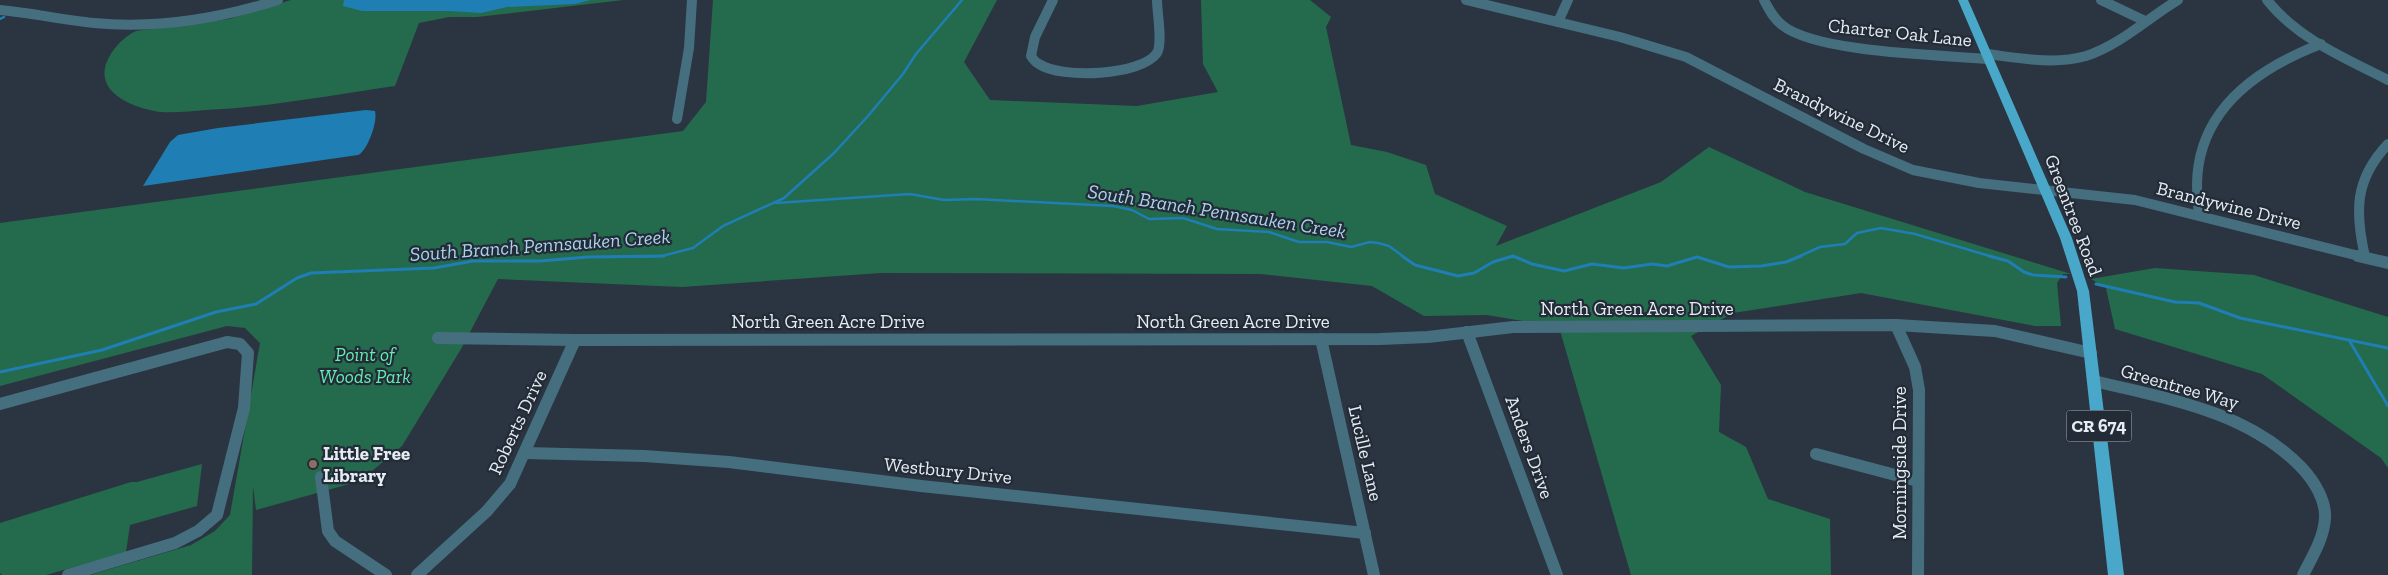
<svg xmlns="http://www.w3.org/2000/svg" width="2388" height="575" font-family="'Zilla Slab',serif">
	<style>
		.green { fill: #246b4d }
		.water { fill: #1f7eb4 }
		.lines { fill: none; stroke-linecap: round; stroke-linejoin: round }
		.stream-far1 { stroke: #1f7eb4; stroke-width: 2.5 }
		.stream { stroke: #1f7eb4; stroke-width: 3 }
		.street-far1 { stroke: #456f7f; stroke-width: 10 }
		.street { stroke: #456f7f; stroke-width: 12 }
		.primary { fill: #49a8c9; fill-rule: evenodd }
		.education-dot { fill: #8d6e63; stroke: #222b36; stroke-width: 2 }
		.labels { text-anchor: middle; stroke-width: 4.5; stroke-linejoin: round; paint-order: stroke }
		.shield { fill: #222b36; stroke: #aab2ba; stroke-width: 1 }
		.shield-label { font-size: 18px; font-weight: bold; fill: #e5ecf3 }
		.street-label { font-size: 19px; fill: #e5ecf3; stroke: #222b36 }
		.park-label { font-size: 19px; font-style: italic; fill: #63edb0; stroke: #222b36 }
		.poi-label { font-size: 19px; font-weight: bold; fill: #e5ecf3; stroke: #222b36; text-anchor: start }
		.water-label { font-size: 20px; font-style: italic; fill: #aad2ef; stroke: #222b36 }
	</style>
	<rect width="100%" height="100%" fill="#2b3541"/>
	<!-- green -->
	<g class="green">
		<path d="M 291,0 L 623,0 L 477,17 L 449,17 L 419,23 L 395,86 C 333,95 269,107 206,110 C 192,111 175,113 161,112 C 137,109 96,95 106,64 C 111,50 123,37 136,31 L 229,19 Z"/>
		<path d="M 713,0 L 997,0 L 964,62 L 990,100 L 1137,106 L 1218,92 L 1203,64 L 1201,0 L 1310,0 L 1331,17 L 1326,27 L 1351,145 L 1387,152 L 1426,165 L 1435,194 L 1507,226 L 1496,246 L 1661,182 L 1709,147 L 1805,192 L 2071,274 L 2063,274 L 2057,283 L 2061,326 L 2035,326 L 1861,293 L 1733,313 L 1691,336 L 1721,385 L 1719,432 L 1746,447 L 1768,499 L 1830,519 L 1831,575 L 1631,575 L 1559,327 L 1487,315 L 1424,316 L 1372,286 L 1260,274 L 881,273 L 682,287 L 498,279 L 461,349 L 402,446 L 360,481 L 256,510 L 253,486 L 252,575 L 90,575 L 191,545 L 215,531 L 230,515 L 260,343 L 245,328 L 227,326 L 0,386 L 0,223 L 683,131 L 706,102 Z"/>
		<path d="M 2155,268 L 2254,275 L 2388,317 L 2388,468 L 2381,458 L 2262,374 L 2115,329 L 2106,288 L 2091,279 Z"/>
		<path d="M 202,464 L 197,506 L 130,525 L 126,552 L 46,575 L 2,575 L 0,573 L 0,523 L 131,482 L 137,482 Z"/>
	</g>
	<!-- water -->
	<g class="water">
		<path d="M 344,0 L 591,0 L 575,4 L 507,7 L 481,13 L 450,11 L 362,11 L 343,6 Z"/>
		<path d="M 366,110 L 375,111 C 378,122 367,151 358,155 L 143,186 L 170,142 L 178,135 L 218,128 Z"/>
	</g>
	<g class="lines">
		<!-- stream-far1 -->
		<g class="stream-far1">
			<path d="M 0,19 L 4,17"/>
			<path d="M 776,203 L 910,194 L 944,200 L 976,199 L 1113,206 L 1132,210 L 1149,219 L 1183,218 L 1217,229 L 1269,232 L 1299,242 L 1327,242 L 1351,247 L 1370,242 L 1378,243 L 1389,246 L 1404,257"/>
			<path d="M 605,257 L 662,256 L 693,248 L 723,226 L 784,198 L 834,153 L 868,116 L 903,74 L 916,54 L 962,0"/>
			<path d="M 1510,257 L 1515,257"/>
			<path d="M 1798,257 L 1820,247 L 1845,244 L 1857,233 L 1881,228 L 1915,234 L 1993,257"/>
		</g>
		<!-- stream -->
		<g class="stream">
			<path d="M 1402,256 L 1415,265 L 1458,276 L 1474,273 L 1493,262 L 1513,256 L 1532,264 L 1564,271 L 1592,264 L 1624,268 L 1652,264 L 1667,266 L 1697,257 L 1729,267 L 1761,266 L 1786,262 L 1801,256"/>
			<path d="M 1989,256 L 2008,261 L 2024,272 L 2033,275 L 2066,277"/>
			<path d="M 2096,284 L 2175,302 L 2199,303 L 2240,318 L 2388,348"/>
			<path d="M 2349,340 L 2388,406"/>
			<path d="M 0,372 L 102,350 L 216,312 L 256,304 L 297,278 L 311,273 L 434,268 L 473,261 L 540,261 L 588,257 L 664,256"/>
		</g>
		<!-- street-far1 -->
		<g class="street-far1">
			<path d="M 1053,0 L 1035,37 L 1031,56 C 1033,59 1036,63 1039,64 C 1061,79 1141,76 1157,53 C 1163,43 1157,13 1157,0"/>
			<path d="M 1466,0 L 1620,37 L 1686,57 L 1864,149 L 1913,170 L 1979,183 L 2135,200 L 2363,257"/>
			<path d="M 1764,0 C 1769,9 1773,18 1782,25 C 1816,53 1942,55 1989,59"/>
			<path d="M 2101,0 L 2145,21"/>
			<path d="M 2267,0 C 2298,39 2345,58 2388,80"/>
			<path d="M 0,10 C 32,13 63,20 94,23 C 157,29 218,19 278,0"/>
			<path d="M 1558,22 L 1568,0"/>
			<path d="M 1987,54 C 2019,58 2054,65 2086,56 C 2120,45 2148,18 2178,0"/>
			<path d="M 677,119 L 689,48 L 692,0"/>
			<path d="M 2199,215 C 2198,205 2197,194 2197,184 C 2198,109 2258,68 2321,44"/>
			<path d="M 2365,257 C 2355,212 2354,180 2388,144"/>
		</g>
		<!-- street -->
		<g class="street">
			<path d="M 2358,256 L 2388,263"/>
			<path d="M 1896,325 L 1915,367 L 1919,390 L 1918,575"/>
			<path d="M 1467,332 L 1557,575"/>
			<path d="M 438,338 L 575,340 L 1380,339 L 1428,337 L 1513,327 L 1896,325 L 1995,331 L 2091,353"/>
			<path d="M 1321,339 L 1374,575"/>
			<path d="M 2094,381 C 2168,399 2247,411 2302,468 C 2314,481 2326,500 2325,518 C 2324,538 2312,557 2303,575"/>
			<path d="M 0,404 L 227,342 L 240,344 L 248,353 L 244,408 L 217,515 L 198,531 L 175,543 L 68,575"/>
			<path d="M 525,453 L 644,456 L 729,462 L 921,486 L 1365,533"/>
			<path d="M 1816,454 L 1918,481"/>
			<path d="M 321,477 L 328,531 L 335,541 L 386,575"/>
			<path d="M 417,575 L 487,511 L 510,484 L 575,340"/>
		</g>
		<!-- primary -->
		<path class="primary" d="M 1958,0 L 1968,0 L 2072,238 L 2089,291 L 2124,575 L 2108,575 L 2077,291 L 2060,238 Z"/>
	</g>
	<!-- markers -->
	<circle class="education-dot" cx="313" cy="464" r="5"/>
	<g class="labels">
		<!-- shield labels -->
		<rect class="shield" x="2066.5" y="410.5" width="65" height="31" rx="4"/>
		<g class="shield-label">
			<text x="2099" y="432">CR 674</text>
		</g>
		<!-- street labels -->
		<g class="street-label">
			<text transform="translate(1900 32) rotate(6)" y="7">Charter Oak Lane</text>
			<text transform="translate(1842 115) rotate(26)" y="7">Brandywine Drive</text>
			<text transform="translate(2229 205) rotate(14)" y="7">Brandywine Drive</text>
			<text transform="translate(2074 215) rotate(69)" y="7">Greentree Road</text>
			<text x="1637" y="315">North Green Acre Drive</text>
			<text x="828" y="328">North Green Acre Drive</text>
			<text x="1233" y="328">North Green Acre Drive</text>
			<text transform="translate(2180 386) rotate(16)" y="7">Greentree Way</text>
			<text transform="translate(517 422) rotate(-65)" y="7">Roberts Drive</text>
			<text transform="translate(1530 447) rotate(70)" y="7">Anders Drive</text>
			<text transform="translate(1366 453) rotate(77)" y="7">Lucille Lane</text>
			<text transform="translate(1899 463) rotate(-90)" y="7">Morningside Drive</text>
			<text transform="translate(948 470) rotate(6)" y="7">Westbury Drive</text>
		</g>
		<!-- park labels -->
		<g class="park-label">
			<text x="365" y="361">Point of<tspan x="365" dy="22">Woods Park</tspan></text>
		</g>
		<!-- poi labels -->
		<g class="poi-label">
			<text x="323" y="460">Little Free<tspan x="323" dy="22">Library</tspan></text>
		</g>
		<!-- water labels -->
		<g class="water-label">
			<text transform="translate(1217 211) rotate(9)" y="7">South Branch Pennsauken Creek</text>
			<text transform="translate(540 245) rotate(-4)" y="7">South Branch Pennsauken Creek</text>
		</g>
	</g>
</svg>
